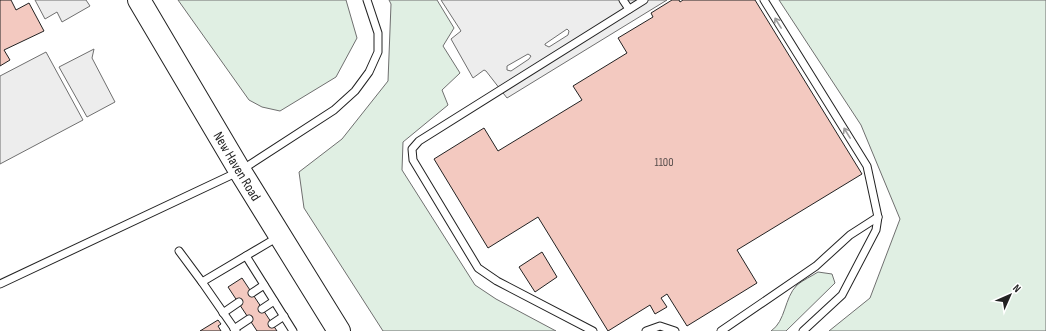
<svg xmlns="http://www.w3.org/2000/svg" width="1046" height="331" font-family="'Sofia Sans Condensed',sans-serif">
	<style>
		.green { fill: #e0efe3; stroke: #6f6f6f }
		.parking { fill: #ededed; stroke: #6f6f6f; fill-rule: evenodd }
		.building { fill: #f3c9c0; stroke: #222 }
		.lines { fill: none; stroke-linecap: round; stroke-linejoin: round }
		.lane-casing { stroke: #222; stroke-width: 9 }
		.primary-casing { stroke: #222; stroke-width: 24 }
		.lane { stroke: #fff; stroke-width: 7 }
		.primary { stroke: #fff; stroke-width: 22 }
		.oneway { stroke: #9c9c9c }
		.labels { text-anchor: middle; stroke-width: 3; stroke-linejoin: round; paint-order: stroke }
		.number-label { font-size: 12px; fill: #564c4a }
		.street-label { font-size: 14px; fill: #222; stroke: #fff }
	</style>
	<rect width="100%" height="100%" fill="#fff"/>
	<!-- green -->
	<g class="green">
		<path d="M 178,0 L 346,0 L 357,38 L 336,77 L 280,111 L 262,107 L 249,100 Z"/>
		<path d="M 389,0 L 437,0 L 454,28 L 443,46 L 460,73 L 442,90 L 448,105 L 403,142 L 402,170 L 475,285 L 496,299 L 556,331 L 383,331 L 304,208 L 299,172 L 342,139 L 388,81 L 391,4 Z"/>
		<path d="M 779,0 L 1046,0 L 1046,331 L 829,331 L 870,298 L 900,219 L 861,125 Z"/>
		<path d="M 818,272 L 832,274 L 835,283 L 786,331 L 771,331 C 786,321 784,298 797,285 C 803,280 812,276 818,272 Z"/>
	</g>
	<!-- parking -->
	<g class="parking">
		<path d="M 35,0 L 86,0 L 90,6 L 62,22 L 57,12 L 45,19 Z"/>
		<path d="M 441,0 L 667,0 L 507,98 L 486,71 L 484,70 L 473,78 L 451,39 L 461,31 ZM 567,29 L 569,31 L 568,35 L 549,47 L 545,45 L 545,44 ZM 528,54 L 531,56 L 529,59 L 511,71 L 507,70 L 507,66 Z"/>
		<path d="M 94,49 L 92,58 L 115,102 L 87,117 L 59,67 Z"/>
		<path d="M 46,52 L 83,120 L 0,164 L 0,76 Z"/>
	</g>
	<!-- building -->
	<g class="building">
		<path d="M 0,0 L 11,0 L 16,10 L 29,3 L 44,31 L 4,50 L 10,60 L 0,66 Z"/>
		<path d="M 672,0 L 679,0 L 680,2 L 683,0 L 755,0 L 862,174 L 737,250 L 757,283 L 687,326 L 667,294 L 661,298 L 667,307 L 655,314 L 650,305 L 608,331 L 538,217 L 488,248 L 434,159 L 484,128 L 498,151 L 582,100 L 573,86 L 627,53 L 618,38 L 653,17 L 651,13 Z"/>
		<path d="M 542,252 L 557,277 L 535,292 L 519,267 Z"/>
		<path d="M 242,278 L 277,331 L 257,331 L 228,287 Z"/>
		<path d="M 218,320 L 221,324 L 218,326 L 221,331 L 200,331 Z"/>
	</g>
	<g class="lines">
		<!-- lane casing -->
		<g class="lane-casing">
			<g id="lane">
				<path d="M 623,0 L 629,9"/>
				<path d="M 764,0 L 867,166 L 878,217 L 876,230 L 842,295 L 803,331"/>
				<path d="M 179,251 L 202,282"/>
				<path d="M 246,256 L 293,331"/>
				<path d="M 0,284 L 240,171 L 334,110 L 355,91 L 369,72 L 378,52 L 378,33 L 367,0"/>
				<path d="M 252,293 L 264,285"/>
				<path d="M 262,309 L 274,301"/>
				<path d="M 223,313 L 239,302"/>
				<path d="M 272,324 L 284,316"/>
				<path d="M 234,329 L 249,319"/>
				<path d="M 236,331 L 202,282 L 278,237"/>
				<path d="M 593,331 L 497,281 L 478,268 L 413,160 L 412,149 L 419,141 L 644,0"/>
				<path d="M 646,331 L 660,326 L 675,331"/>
				<path d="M 721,331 L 816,266 L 850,235 L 878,217"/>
			</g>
		</g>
		<!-- primary casing -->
		<g class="primary-casing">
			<g id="primary">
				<path id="s1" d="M 139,0 L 240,171 L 339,331"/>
			</g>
		</g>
		<!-- lane -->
		<use href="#lane" class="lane"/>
		<!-- primary -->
		<use href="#primary" class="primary"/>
	</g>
	<!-- one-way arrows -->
	<defs><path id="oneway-shaft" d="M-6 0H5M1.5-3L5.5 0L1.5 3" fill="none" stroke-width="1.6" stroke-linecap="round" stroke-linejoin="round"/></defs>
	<g class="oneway">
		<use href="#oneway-shaft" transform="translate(778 23) rotate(-122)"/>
		<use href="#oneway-shaft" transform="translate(847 133) rotate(-122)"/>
	</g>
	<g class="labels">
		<!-- number labels -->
		<g class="number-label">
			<text x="664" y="166">1100</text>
		</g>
		<!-- street labels -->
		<g class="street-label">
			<text dy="5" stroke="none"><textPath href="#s1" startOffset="193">New Haven Road</textPath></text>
		</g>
	</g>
	<!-- north arrow -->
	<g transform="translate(1010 295) rotate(45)" stroke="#ffffff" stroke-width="3" paint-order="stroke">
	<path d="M0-3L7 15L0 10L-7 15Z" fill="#222222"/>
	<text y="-6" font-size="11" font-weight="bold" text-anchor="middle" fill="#222222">N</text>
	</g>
</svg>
